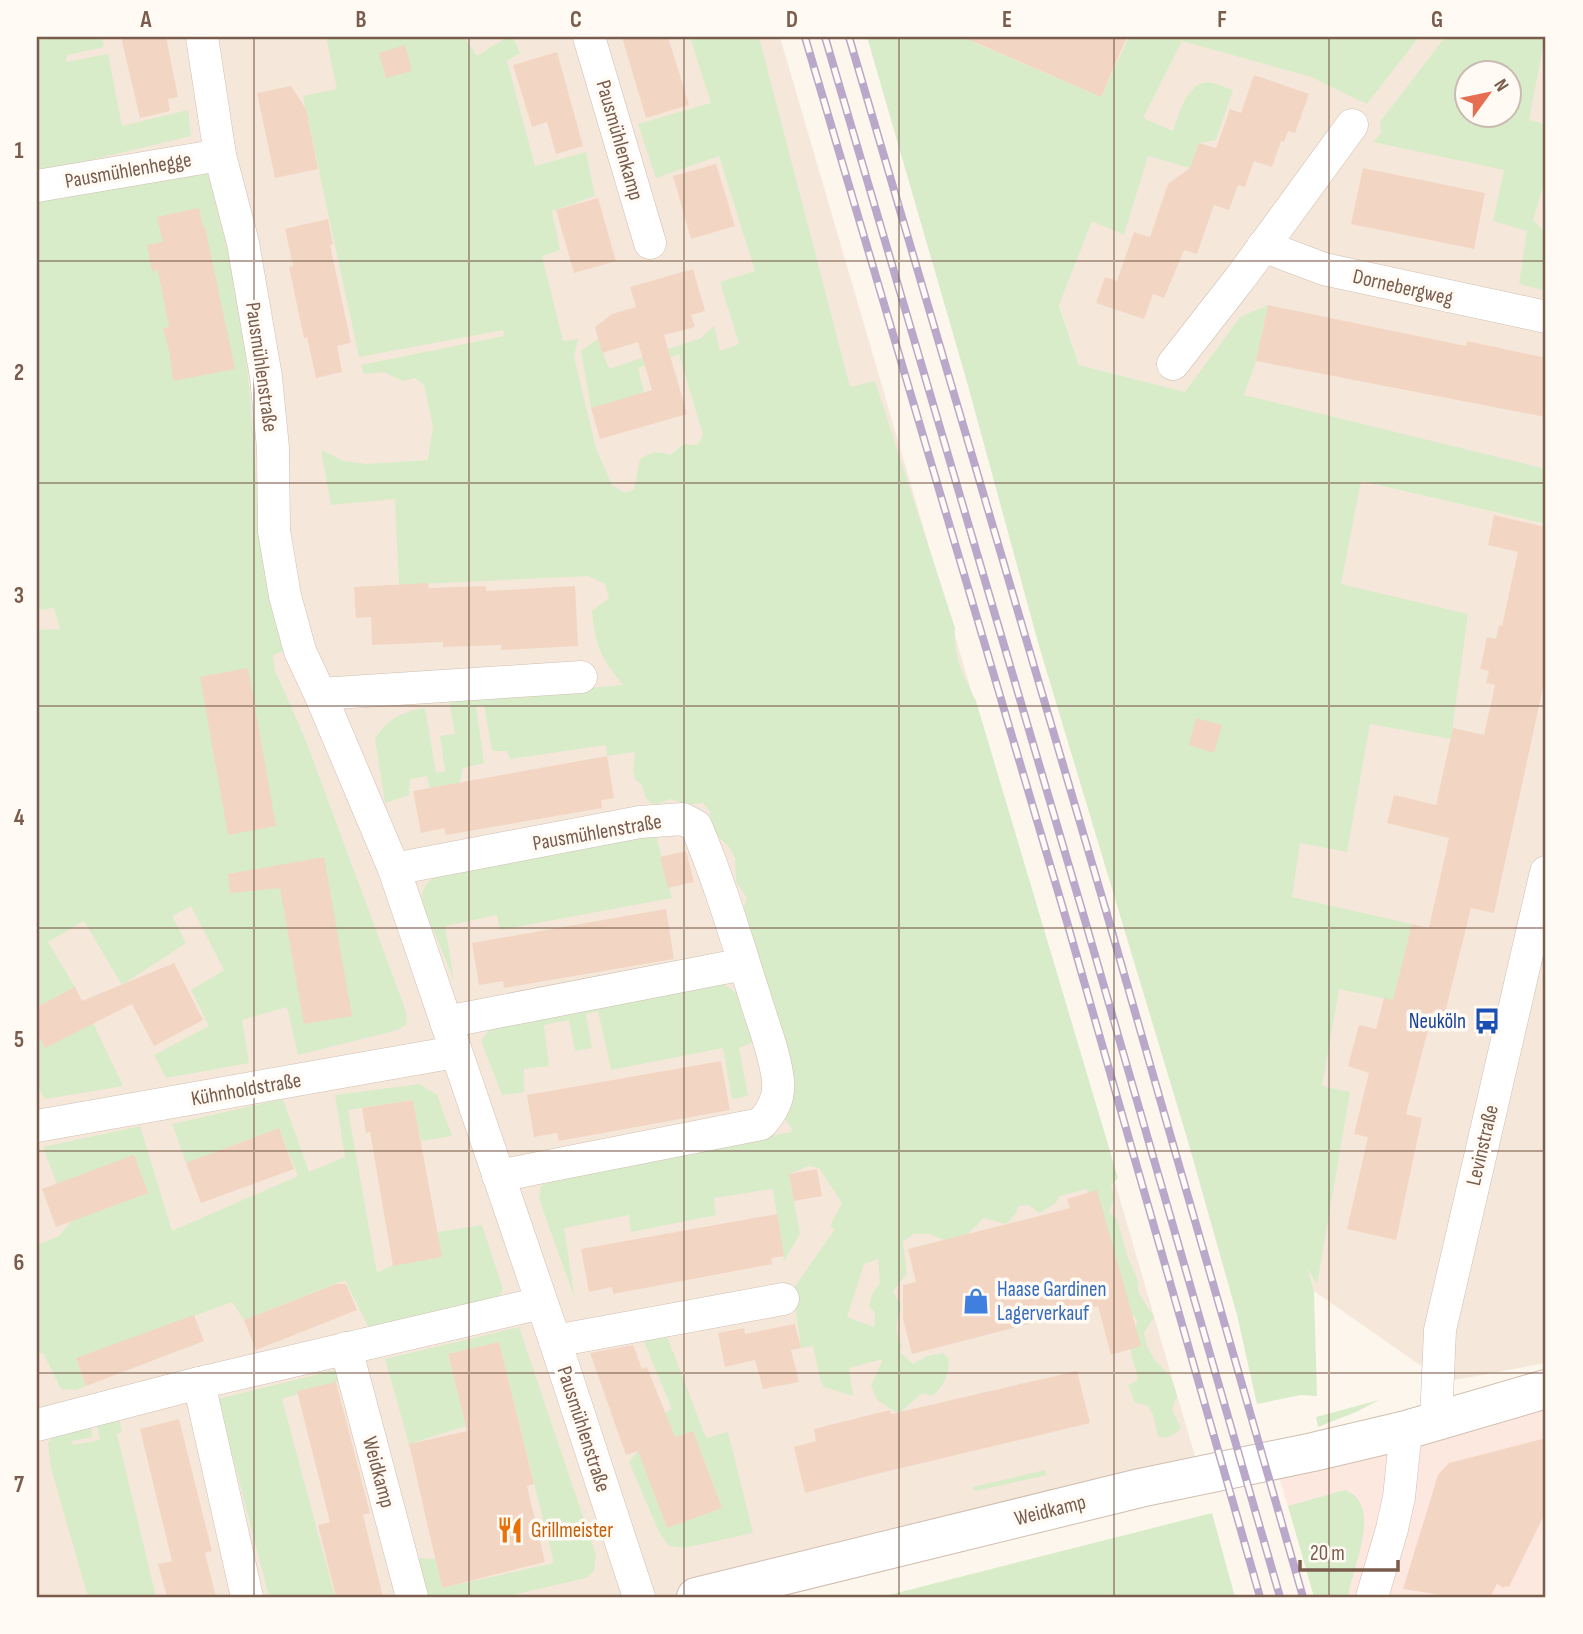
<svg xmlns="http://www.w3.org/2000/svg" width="1583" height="1634" font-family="'Sofia Sans Condensed',sans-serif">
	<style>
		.residential { fill: #f5e8da; fill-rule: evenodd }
		.commercial { fill: #fde8e0 }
		.green { fill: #d8ecc9; fill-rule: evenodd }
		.building { fill: #f3d5c3 }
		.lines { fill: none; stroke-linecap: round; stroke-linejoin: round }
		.minor-casing { stroke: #d1beb0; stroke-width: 33 }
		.tertiary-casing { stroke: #d1beb0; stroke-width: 40 }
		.minor { stroke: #fff; stroke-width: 32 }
		.tertiary { stroke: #fff; stroke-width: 38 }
		.rail-casing { stroke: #b9a8c9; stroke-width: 8 }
		.rail { stroke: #fffaf3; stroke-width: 5; stroke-dasharray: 16; stroke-linecap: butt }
		.grid { fill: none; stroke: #7a5c4d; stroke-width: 2; stroke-opacity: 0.55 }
		.labels { text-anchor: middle; stroke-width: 7; stroke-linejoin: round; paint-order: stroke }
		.street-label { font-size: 21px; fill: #7a5c4d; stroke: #fffaf3 }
		.transit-label { font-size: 21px; fill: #164399; stroke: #fffaf3; text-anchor: end }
		.shop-label { font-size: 21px; fill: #366cbe; stroke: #fffaf3; text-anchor: start }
		.food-label { font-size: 21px; fill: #c56008; stroke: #fffaf3; text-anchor: start }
		.neatline { fill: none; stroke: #7a5c4d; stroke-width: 2.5 }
		.grid-label { font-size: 23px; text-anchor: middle; font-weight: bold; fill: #7a5c4d }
	</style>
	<rect width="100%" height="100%" fill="#fdf6ec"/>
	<!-- residential -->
	<g class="residential">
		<path d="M 37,37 L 780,37 L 1199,1470 L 687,1597 L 37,1597 Z"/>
		<path d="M 954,37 L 1546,37 L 1546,480 L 1348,434 L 1079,365 L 1024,196 ZM 1468,74 L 1510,74 L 1510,116 L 1468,116 Z"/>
		<path d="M 1336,475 L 1546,524 L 1546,1363 L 1444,1382 L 1314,1291 L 1283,1175 L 1123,697 L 1126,614 Z"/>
	</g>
	<!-- commercial -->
	<path class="commercial" d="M 1546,1392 L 1546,1597 L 1315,1597 L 1277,1470 Z"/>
	<!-- green -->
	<g class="green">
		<path d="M 48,37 L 102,37 L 104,47 L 67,55 L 66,62 L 108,54 L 122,126 L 188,110 L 191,136 L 37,173 L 37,41 Z"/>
		<path d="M 326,37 L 464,37 L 477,56 L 507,37 L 513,37 L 520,53 L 507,61 L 535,166 L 586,152 L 595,196 L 552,211 L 560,250 L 542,256 L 563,341 L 578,339 L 574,357 L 596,448 L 612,485 L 625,493 L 634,489 L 640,459 C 651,452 658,450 670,455 L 684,444 L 698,445 L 703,435 L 679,354 L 638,368 L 645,396 L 591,408 L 581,351 L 598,339 L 609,369 L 701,338 L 714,326 L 720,351 L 739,344 L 720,282 L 755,271 L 719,156 L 656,178 L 638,124 L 711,103 L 690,37 L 759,37 L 850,387 L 875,381 L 955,628 C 953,658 964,675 976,701 L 1118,1178 L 1111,1185 L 1114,1198 L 1109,1212 L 1117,1219 L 1128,1258 L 1138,1281 L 1138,1292 L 1154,1317 L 1144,1333 L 1147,1346 L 1154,1359 L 1171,1377 L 1177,1396 L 1172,1410 L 1181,1428 C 1175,1435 1168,1439 1158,1437 L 1153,1415 L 1147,1405 L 1135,1403 L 1128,1385 L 1138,1380 C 1137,1369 1131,1360 1131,1350 C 1130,1339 1136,1331 1137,1320 L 1124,1305 L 1088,1199 L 1087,1189 L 1059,1196 L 1056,1203 L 1040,1213 L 1028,1205 L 1019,1206 L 1015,1215 L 1006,1224 L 984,1218 L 968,1234 L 944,1240 L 930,1234 L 914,1234 L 903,1242 L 907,1274 L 893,1291 L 901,1306 C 897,1322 893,1330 902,1345 L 900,1352 L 913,1364 L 927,1356 L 943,1353 L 949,1359 C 948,1376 945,1385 932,1396 L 922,1393 L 899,1414 L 877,1400 L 871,1386 L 883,1359 L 849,1368 L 853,1396 L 824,1387 L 820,1379 L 813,1346 L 801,1348 L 793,1289 L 835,1229 L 830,1226 L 842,1203 L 819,1168 L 809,1166 L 789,1174 L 800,1234 L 784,1261 L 773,1189 L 714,1198 L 716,1215 L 631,1232 L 629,1215 L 564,1228 L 575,1299 L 539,1199 L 541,1186 L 545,1179 L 791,1132 L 792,1128 L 782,1116 L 742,912 L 747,898 L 736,882 L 735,858 L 729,847 L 712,831 L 710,812 L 703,803 L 687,805 L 671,799 L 658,804 L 650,803 L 645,796 L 642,785 L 636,780 L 633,771 L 635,752 L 607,756 L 606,745 L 510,759 L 507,751 L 492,751 L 484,705 L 476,706 L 484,763 L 463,768 L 460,783 L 430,788 L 427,776 L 410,779 L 409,795 L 385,803 L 375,738 C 389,718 402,712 425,708 L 436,773 L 445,771 L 440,736 L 455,734 L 449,701 L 623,685 C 600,656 596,648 592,611 L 609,598 L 605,584 L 588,576 L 399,585 L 395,499 L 331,505 L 321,450 L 344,461 L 367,464 L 428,460 L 433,426 L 424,385 L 415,378 L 403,381 L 384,372 L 364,374 L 361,365 L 504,336 L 503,330 L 359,357 L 303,96 L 337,89 ZM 878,1259 L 880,1283 L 873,1292 L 869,1306 L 875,1313 L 874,1327 L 847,1317 L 864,1264 Z"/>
		<path d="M 867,37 L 977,37 L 975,43 L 1101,97 L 1129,37 L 1419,37 L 1367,104 L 1311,77 L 1182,41 L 1143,118 L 1173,131 C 1179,114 1188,78 1212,83 C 1219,84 1226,88 1233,90 L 1216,140 L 1199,143 L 1190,168 L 1148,156 L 1124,235 L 1092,221 L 1059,305 L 1079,365 L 1185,392 L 1240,317 L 1268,305 L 1256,361 L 1244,395 L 1546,469 L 1546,524 L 1361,481 L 1341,584 L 1468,614 L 1451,739 L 1370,724 L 1347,852 L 1300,843 L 1292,897 L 1412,924 L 1396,1001 L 1339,989 L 1322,1086 L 1350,1092 L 1317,1285 L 1308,1269 L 1314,1291 L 1317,1396 L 1301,1395 L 1257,1404 L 1237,1315 L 1187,1138 L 1039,646 L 967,382 Z"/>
		<path d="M 1445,37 L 1545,37 L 1529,120 L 1546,124 L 1546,177 L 1533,220 L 1546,233 L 1546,291 L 1519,284 L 1527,231 L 1493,221 L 1504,170 L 1373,142 L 1381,133 L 1380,122 ZM 1468,74 L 1510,74 L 1510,116 L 1468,116 Z"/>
		<path d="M 208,172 C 217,211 229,251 236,291 C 248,358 253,426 257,493 L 266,498 L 285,650 L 273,655 L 275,670 L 306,741 L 407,1014 L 406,1024 L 398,1030 L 298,1055 L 287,1007 L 242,1020 L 249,1063 L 166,1078 L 154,1055 L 209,1026 L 191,990 L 224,970 L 191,906 L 172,916 L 186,943 L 122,985 L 84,921 L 48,942 L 75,987 L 37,1007 L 37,630 L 60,629 L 54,608 L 37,610 L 37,202 Z"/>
		<path d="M 655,831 L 672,898 L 500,930 L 497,915 L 445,926 L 454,980 L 421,900 C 423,886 428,880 440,873 Z"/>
		<path d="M 719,983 C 745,991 747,1017 756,1041 L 739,1048 L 748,1096 L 732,1099 L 723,1048 L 611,1070 L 598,1011 L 586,1014 L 592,1048 L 575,1051 L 569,1020 L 544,1025 L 549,1066 L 524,1069 L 524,1092 L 502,1095 L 481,1041 L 492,1026 Z"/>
		<path d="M 93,1023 L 123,1086 L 45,1099 L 37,1085 L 37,1033 L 45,1048 Z"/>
		<path d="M 420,1084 L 437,1095 L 452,1136 L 421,1141 L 413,1100 L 348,1110 L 377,1273 L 390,1266 L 441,1257 L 437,1232 L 482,1225 L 503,1289 L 496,1302 L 370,1330 L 345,1280 L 244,1320 L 232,1302 L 76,1359 L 86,1386 L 76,1390 L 61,1389 L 43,1353 L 37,1354 L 37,1245 L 59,1236 L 71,1222 L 43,1147 L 140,1126 L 172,1231 L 298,1176 L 279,1128 L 186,1163 L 172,1124 L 283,1099 L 309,1172 L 345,1157 L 335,1095 Z"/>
		<path d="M 519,1327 L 596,1555 L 594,1571 L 586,1578 L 504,1597 L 423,1597 L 417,1558 L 435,1559 L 442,1588 L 554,1563 L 499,1342 L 448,1355 L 466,1426 L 409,1444 L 385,1359 Z"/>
		<path d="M 666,1334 L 706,1438 L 728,1432 L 753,1533 L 684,1548 L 669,1546 L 659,1532 L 629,1462 L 638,1451 L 667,1528 L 722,1508 L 693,1431 L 667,1440 L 659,1416 L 672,1409 L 642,1337 Z"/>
		<path d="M 339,1369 L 339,1381 L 282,1399 L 335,1597 L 269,1597 L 218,1399 Z"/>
		<path d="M 1379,1400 L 1356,1412 L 1318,1427 L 1316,1417 Z"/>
		<path d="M 119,1418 L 122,1432 L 117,1434 L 156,1597 L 88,1597 L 51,1468 L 48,1443 L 55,1434 L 90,1425 L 93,1437 L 72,1441 L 73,1445 L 100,1440 L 96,1423 Z"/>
		<path d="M 1045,1470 L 1047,1475 L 975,1491 L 973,1487 Z"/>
		<path d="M 1345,1490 C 1384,1505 1352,1567 1348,1597 L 1314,1597 L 1288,1506 Z"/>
		<path d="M 1212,1513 L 1235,1597 L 881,1597 Z"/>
	</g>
	<!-- building -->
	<g class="building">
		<path d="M 121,37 L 166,37 L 178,97 L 168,99 L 170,111 L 140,118 Z"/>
		<path d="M 622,37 L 668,37 L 689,105 L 646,118 Z"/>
		<path d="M 963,37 L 1127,37 L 1101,97 Z"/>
		<path d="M 405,45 L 412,71 L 386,78 L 379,53 Z"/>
		<path d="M 557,52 L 583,146 L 556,154 L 547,122 L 532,127 L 513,65 Z"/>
		<path d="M 1254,75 L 1309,94 L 1295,133 L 1288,131 L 1284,142 L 1281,141 L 1272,167 L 1254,161 L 1245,187 L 1238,185 L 1229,210 L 1214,205 L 1197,254 L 1184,250 L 1164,298 L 1153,294 L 1144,319 L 1096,303 L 1105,277 L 1117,281 L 1134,232 L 1150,237 L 1168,184 L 1190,168 L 1199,143 L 1216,148 L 1230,109 L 1241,113 Z"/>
		<path d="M 291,86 L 306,109 L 318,169 L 275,178 L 257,93 Z"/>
		<path d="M 716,164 L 735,226 L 691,239 L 673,176 Z"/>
		<path d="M 1363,168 L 1485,193 L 1474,249 L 1351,224 Z"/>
		<path d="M 598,198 L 616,261 L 574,273 L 556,210 Z"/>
		<path d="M 199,208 L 203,227 L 205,227 L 235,369 L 173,381 L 170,355 L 163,328 L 169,327 L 158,270 L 152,271 L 147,245 L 163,242 L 157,217 Z"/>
		<path d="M 328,219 L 333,244 L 330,245 L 351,343 L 337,346 L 342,372 L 316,378 L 307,337 L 304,338 L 297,305 L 289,267 L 293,266 L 285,229 Z"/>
		<path d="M 693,269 L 705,311 L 691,315 L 695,327 L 664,335 L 687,414 L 600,439 L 591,408 L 652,390 L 638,342 L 602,353 L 595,327 L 612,314 L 636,307 L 630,287 Z"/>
		<path d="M 1268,305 L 1466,346 L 1467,341 L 1546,358 L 1546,417 L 1256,361 Z"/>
		<path d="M 1494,515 L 1546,527 L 1546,674 L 1494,913 L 1471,908 L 1445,1013 L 1433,1011 L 1406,1114 L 1422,1118 L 1396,1240 L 1347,1229 L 1368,1137 L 1354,1134 L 1369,1073 L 1348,1066 L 1359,1025 L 1376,1029 L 1384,998 L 1393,1000 L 1412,924 L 1429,928 L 1449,838 L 1387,823 L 1394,795 L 1436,805 L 1453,728 L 1484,735 L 1495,685 L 1486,683 L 1489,671 L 1480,669 L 1487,637 L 1496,639 L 1499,625 L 1502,626 L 1518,552 L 1488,545 Z"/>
		<path d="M 428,583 L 429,588 L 486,586 L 486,591 L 575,586 L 578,646 L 501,650 L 501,645 L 443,647 L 443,642 L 372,645 L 371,617 L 356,618 L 354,587 Z"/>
		<path d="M 248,668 L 276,826 L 228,835 L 200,677 Z"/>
		<path d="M 1196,718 L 1222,725 L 1214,753 L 1189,745 Z"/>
		<path d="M 607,756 L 614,798 L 601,800 L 602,808 L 446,835 L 444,828 L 421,833 L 413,791 Z"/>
		<path d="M 686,851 L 694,882 L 668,888 L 660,857 Z"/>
		<path d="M 324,857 L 352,1016 L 304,1024 L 280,888 L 230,893 L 228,874 Z"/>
		<path d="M 666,909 L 674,959 L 504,988 L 503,981 L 479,985 L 472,943 Z"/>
		<path d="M 174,963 L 203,1020 L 154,1046 L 132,1004 L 45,1048 L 37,1033 L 37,1007 L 75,987 L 82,1001 Z"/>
		<path d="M 721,1061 L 730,1110 L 559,1141 L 557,1133 L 534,1137 L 527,1095 Z"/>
		<path d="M 413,1100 L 442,1257 L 393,1266 L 370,1132 L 366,1133 L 362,1108 Z"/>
		<path d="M 279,1128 L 294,1169 L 201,1203 L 186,1163 Z"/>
		<path d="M 134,1155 L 148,1193 L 56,1227 L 42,1189 Z"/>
		<path d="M 817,1169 L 822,1196 L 794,1201 L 789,1174 Z"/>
		<path d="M 1097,1190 L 1141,1346 L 1111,1355 L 1098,1306 L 912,1354 L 903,1319 L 903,1285 L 916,1282 L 908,1249 L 1070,1208 L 1067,1199 Z"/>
		<path d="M 777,1214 L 784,1256 L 771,1258 L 772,1264 L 613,1294 L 612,1287 L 589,1292 L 581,1249 Z"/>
		<path d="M 336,1284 L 346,1284 L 357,1310 L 256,1350 L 244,1320 Z"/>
		<path d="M 194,1315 L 204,1341 L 86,1386 L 76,1358 Z"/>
		<path d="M 795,1324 L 801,1348 L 791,1350 L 799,1382 L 763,1389 L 755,1360 L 725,1367 L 718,1333 L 744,1328 L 745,1334 Z"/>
		<path d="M 499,1342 L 534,1484 L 527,1486 L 545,1562 L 442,1588 L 409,1444 L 467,1431 L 448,1354 Z"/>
		<path d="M 633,1345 L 642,1369 L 647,1367 L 675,1437 L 693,1431 L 722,1508 L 667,1528 L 638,1451 L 626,1455 L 590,1353 Z"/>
		<path d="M 1077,1371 L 1090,1423 L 872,1475 L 805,1493 L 794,1447 L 816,1441 L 814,1429 L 890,1410 L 891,1414 Z"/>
		<path d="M 336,1382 L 370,1513 L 363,1515 L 383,1597 L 336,1597 L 318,1525 L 330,1522 L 297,1391 Z"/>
		<path d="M 179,1419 L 212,1551 L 205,1553 L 216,1597 L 167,1597 L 158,1564 L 172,1561 L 140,1429 Z"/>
		<path d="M 1546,1438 L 1546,1511 L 1509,1587 L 1505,1586 L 1504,1588 L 1497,1584 L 1490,1597 L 1454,1597 L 1403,1589 L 1438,1475 L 1449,1463 Z"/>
	</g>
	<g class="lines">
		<!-- minor casing -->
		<g class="minor-casing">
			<g id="minor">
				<path d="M 202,37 L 220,155 L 243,243 L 266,377 L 273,448 L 274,531 L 285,596 L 300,651 L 320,694"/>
				<path d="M 589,37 L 650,243"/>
				<path d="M 37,186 L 220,155"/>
				<path d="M 1263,246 L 1324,269 L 1546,317"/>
				<path d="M 1173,364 L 1241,277 L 1352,125"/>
				<path d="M 581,677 L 320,694 L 394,869 L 555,1341 L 639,1597"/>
				<path d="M 394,869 L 640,822 L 683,819 L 696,826 C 719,880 736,938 754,994 C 762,1022 775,1052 778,1081 C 780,1098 772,1112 761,1124 L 498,1176"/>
				<path d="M 446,1022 L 744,964"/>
				<path d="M 37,1126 L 455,1052"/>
				<path d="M 555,1341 L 783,1299"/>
				<path d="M 346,1348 L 412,1597"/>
				<path d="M 199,1383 L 247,1597"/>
				<path d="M 1436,1420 L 1440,1330 L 1546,872"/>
				<path d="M 37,1425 L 199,1383 L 541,1303"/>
				<path d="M 1372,1597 L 1392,1529 L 1399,1497 L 1406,1430"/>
			</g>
		</g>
		<!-- tertiary casing -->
		<g class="tertiary-casing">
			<path id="tertiary" d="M 696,1597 L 1140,1488 L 1313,1452 L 1406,1430 L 1546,1389"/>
		</g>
		<!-- minor -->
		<use href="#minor" class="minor"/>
		<!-- tertiary -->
		<use href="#tertiary" class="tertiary"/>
		<!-- rail casing -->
		<g class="rail-casing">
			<g id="rail">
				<path d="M 805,37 L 1067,922 L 1260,1597"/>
				<path d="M 825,37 L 1084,917 L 1280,1597"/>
				<path d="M 849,37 L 1106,911 L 1303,1597"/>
			</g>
		</g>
		<!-- rail -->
		<use href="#rail" class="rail"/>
	</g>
	<!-- grid -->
	<path class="grid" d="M 254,37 L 254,1597M 469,37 L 469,1597M 684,37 L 684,1597M 899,37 L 899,1597M 1114,37 L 1114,1597M 1329,37 L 1329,1597M 37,261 L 1546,261M 37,483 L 1546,483M 37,706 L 1546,706M 37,928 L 1546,928M 37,1151 L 1546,1151M 37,1373 L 1546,1373"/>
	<!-- icons -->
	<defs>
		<g id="bus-bare" transform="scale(2.1)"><path d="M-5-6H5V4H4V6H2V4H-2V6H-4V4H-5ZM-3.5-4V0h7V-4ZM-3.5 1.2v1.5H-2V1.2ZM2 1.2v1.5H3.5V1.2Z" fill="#1a4fb4" stroke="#fffaf3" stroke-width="2.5" paint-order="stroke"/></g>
		<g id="shop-bare" transform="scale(2.1)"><path d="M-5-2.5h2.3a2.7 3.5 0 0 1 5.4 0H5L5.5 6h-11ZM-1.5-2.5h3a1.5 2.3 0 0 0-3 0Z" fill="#3f7fe0" stroke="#fffaf3" stroke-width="2.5" paint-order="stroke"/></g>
		<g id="restaurant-bare" transform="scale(2.1)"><path d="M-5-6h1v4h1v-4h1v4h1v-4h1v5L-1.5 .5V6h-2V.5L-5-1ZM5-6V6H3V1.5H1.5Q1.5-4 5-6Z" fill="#e8710a" stroke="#fffaf3" stroke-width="2.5" paint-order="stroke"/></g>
	</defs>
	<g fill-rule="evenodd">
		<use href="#bus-bare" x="1487" y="1021"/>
		<use href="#shop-bare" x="976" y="1301"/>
		<use href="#restaurant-bare" x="510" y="1530"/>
	</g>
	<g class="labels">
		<!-- street labels -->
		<g class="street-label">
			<text transform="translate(620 140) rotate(74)" y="7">Pausmühlenkamp</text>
			<text transform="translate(128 170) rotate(-10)" y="7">Pausmühlenhegge</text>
			<text transform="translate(1403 287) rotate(13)" y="7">Dornebergweg</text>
			<text transform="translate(262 367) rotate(82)" y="7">Pausmühlenstraße</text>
			<text transform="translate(597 832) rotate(-10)" y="7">Pausmühlenstraße</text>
			<text transform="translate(246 1089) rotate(-10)" y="7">Kühnholdstraße</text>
			<text transform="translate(1482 1145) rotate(-77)" y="7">Levinstraße</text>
			<text transform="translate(584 1429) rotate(72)" y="7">Pausmühlenstraße</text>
			<text transform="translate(379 1472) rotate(75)" y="7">Weidkamp</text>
			<text transform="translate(1050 1510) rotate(-14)" y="7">Weidkamp</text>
		</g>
		<!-- transit labels -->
		<g class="transit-label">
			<text x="1466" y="1028">Neuköln</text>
		</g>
		<!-- shop labels -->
		<g class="shop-label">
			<text x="997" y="1296">Haase Gardinen<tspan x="997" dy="24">Lagerverkauf</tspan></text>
		</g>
		<!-- food labels -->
		<g class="food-label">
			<text x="531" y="1537">Grillmeister</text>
		</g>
	</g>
	<!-- border -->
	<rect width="1583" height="1634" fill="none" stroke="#fffaf3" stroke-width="77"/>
	<!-- north arrow -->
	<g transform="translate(1488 94) rotate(57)"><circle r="33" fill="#fffaf3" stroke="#cabbb1" stroke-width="2"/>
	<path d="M0-5L12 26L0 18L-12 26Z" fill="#e76f51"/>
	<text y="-10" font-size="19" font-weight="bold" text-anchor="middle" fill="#7a5c4d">N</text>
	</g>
	<!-- scale -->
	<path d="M1300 1560v10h98v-10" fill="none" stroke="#7a5c4d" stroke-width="3.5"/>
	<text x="1310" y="1560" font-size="21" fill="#7a5c4d" stroke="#fffaf3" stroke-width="5" paint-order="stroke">20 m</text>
	<rect x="38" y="38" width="1506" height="1558" class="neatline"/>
	<g class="grid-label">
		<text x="146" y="27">A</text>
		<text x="361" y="27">B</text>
		<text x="576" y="27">C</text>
		<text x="792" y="27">D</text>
		<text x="1007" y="27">E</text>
		<text x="1222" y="27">F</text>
		<text x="1437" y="27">G</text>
		<text x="19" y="158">1</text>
		<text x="19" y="380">2</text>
		<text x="19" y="603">3</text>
		<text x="19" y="825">4</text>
		<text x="19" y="1047">5</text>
		<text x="19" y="1270">6</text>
		<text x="19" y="1492">7</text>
	</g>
</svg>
